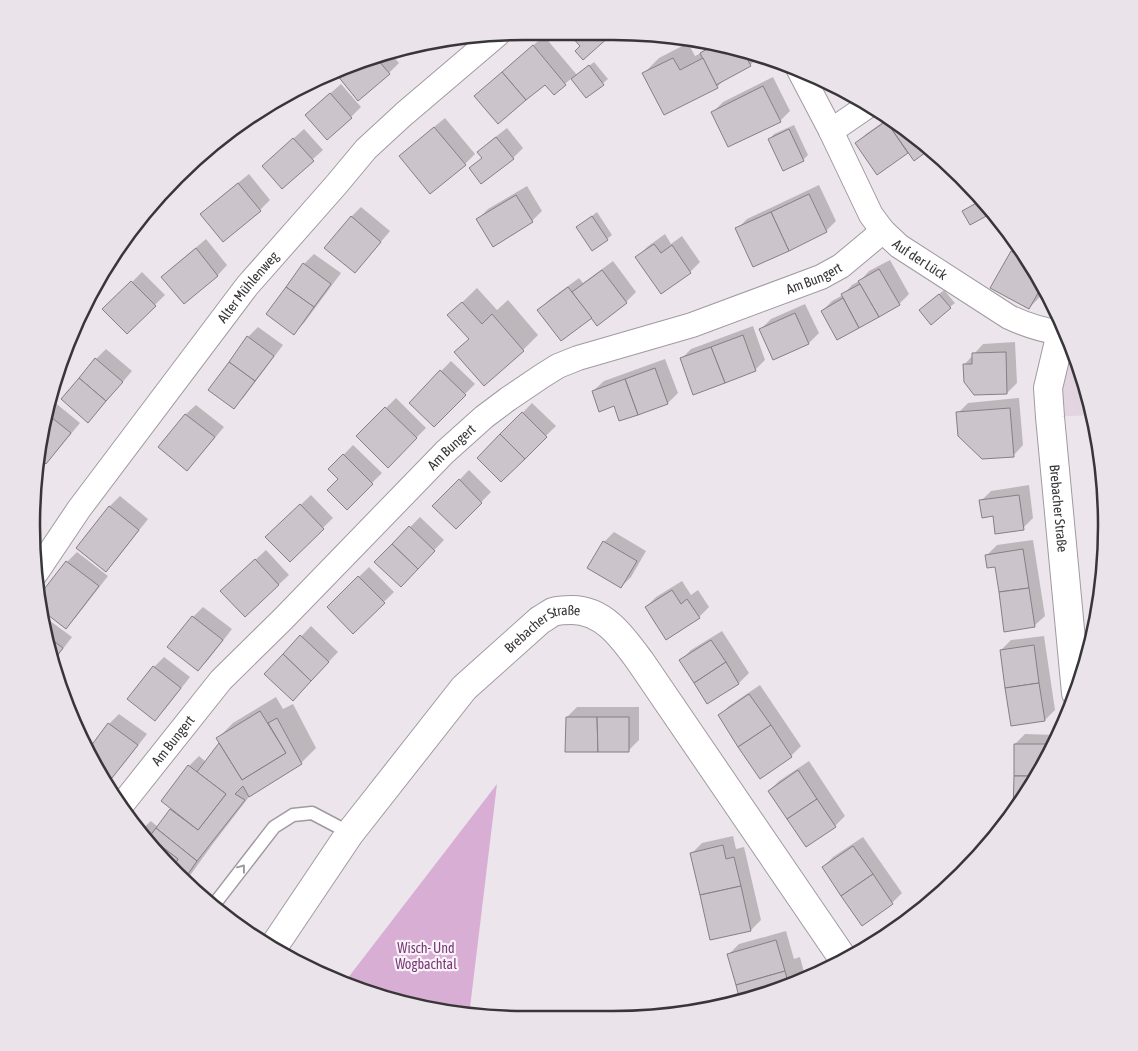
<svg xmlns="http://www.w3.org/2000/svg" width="1138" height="1051" font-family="'Asap Condensed',sans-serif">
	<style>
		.built { fill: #e2d5e1 }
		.green { fill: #d8aed5 }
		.shadow { fill: #0003 }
		.building { fill: #cbc4ca; stroke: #867f85 }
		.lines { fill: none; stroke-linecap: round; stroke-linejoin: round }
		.lane-casing { stroke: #a19aa0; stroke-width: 15 }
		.street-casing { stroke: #a19aa0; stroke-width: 26 }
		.secondary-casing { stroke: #a19aa0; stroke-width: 30 }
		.lane { stroke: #fff; stroke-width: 12 }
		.street { stroke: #fff; stroke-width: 24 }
		.secondary { stroke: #fff; stroke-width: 28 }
		.oneway { stroke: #9c9a9c }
		.labels { text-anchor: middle; stroke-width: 4.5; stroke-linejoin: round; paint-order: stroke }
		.street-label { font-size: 14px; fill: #393639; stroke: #faf2f9 }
		.park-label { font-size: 14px; fill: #783a76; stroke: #faf2f9 }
		.rim { fill: none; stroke: #393639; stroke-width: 2.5 }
	</style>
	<rect width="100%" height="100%" fill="#ede5ec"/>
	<!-- built -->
	<path class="built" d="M 1069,337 L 1093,415 L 1050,417 Z"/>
	<!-- green -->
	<path class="green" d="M 497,784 L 469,1016 L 461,1015 L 366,993 L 344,983 Z"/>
	<!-- shadow -->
	<g class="shadow">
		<path d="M 544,36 L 577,75 L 594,62 L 608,79 L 587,97 L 572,78 L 554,93 L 545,83 L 486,86 Z"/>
		<path d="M 713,42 L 760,56 L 750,65 L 725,79 L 717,87 L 644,73 L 659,58 L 688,43 L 695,56 L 701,53 Z"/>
		<path d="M 391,54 L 399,63 L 389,73 L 339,76 L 345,69 Z"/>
		<path d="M 773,77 L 790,111 L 780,121 L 713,112 L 723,102 Z"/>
		<path d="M 341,84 L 361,107 L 351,117 L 317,105 Z"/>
		<path d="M 890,117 L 929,149 L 909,151 L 877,173 L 856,144 L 866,134 Z"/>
		<path d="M 445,118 L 475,154 L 465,164 L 401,156 L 411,146 Z"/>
		<path d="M 794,125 L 808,155 L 803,160 L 770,139 L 774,134 Z"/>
		<path d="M 507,128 L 523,148 L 513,158 L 481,182 L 471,169 L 483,157 L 479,152 L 489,142 Z"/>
		<path d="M 304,129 L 323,150 L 282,187 L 274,156 Z"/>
		<path d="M 249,174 L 270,200 L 260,210 L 202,214 L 212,204 Z"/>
		<path d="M 819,185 L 836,221 L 826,231 L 737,229 L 747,219 Z"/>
		<path d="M 527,186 L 542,211 L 532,221 L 478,219 L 488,209 Z"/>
		<path d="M 361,207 L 390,231 L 364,262 L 351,217 Z"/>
		<path d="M 597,212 L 612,235 L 607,239 L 578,227 Z"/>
		<path d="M 665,234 L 671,244 L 682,236 L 700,262 L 690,272 L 637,257 L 647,247 Z"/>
		<path d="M 206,239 L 227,265 L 218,275 L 184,302 L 163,277 L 173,267 Z"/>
		<path d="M 1019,245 L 1024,251 L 1044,289 L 1039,298 L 1029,308 L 1012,252 Z"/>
		<path d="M 314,254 L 341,273 L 304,323 L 294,333 L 304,264 Z"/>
		<path d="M 890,260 L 909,294 L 899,304 L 838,339 L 822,311 L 832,301 L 843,295 L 852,285 L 861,280 L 869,271 Z"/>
		<path d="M 613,261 L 636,292 L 626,302 L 592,316 L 539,310 L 549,300 L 579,278 L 583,283 Z"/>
		<path d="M 142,272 L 165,295 L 127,332 L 104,310 Z"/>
		<path d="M 477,288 L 497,310 L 508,300 L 538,335 L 523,350 L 484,384 L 470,339 L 449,315 Z"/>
		<path d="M 944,290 L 955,303 L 950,307 L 925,306 Z"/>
		<path d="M 805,304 L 819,333 L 809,343 L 774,358 L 761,329 L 771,319 Z"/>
		<path d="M 753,326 L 765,360 L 755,370 L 681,359 L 691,349 Z"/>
		<path d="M 258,327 L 283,345 L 244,397 L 234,407 L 248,337 Z"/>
		<path d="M 1015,342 L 1017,383 L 1007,393 L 964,365 L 983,344 Z"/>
		<path d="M 106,349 L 132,371 L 98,411 L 62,399 L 96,359 Z"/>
		<path d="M 665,359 L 678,393 L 668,403 L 593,391 L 604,381 Z"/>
		<path d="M 451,361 L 475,384 L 434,425 L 410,403 Z"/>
		<path d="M 48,397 L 80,423 L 56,452 L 46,462 L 40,457 Z"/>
		<path d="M 396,398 L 426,428 L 388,466 L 358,436 Z"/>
		<path d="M 1019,398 L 1023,445 L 1013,456 L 958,413 L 968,403 Z"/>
		<path d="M 532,403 L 556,426 L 501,480 L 479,458 Z"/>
		<path d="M 196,405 L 224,427 L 197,459 L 187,469 L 160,447 L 186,414 Z"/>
		<path d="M 353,445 L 382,473 L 347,508 L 340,479 L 330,469 Z"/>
		<path d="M 469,470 L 491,492 L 456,528 L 434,506 Z"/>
		<path d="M 1029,485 L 1033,518 L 1023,528 L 994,515 L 981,501 L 991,491 Z"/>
		<path d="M 311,495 L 333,518 L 290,560 L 267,537 Z"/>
		<path d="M 120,496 L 148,519 L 116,560 L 106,570 L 77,547 L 110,506 Z"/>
		<path d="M 420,517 L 444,540 L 401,585 L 376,562 Z"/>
		<path d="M 614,532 L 646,551 L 631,577 L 621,587 L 604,542 Z"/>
		<path d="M 1033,540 L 1045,616 L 1034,626 L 996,566 L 987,555 L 997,545 Z"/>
		<path d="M 266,550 L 289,575 L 245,616 L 232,581 Z"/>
		<path d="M 77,552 L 108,576 L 76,617 L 66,627 L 67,562 Z"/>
		<path d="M 369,567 L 394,592 L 353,632 L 328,607 Z"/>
		<path d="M 682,581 L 691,595 L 698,590 L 709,607 L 699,617 L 646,607 L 656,597 Z"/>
		<path d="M 203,607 L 232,629 L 208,660 L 198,670 L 169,647 L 193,617 Z"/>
		<path d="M 46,618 L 72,637 L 53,662 L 41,622 Z"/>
		<path d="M 311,626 L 338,652 L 303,689 L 266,674 Z"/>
		<path d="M 722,631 L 749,673 L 739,683 L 708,702 L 681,660 L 691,650 Z"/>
		<path d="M 1044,636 L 1055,710 L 1045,720 L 1001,650 L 1011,640 Z"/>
		<path d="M 164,657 L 190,677 L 165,709 L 155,719 L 129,699 L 154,667 Z"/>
		<path d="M 760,685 L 801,746 L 791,756 L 760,777 L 719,716 L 729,706 Z"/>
		<path d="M 276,697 L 283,709 L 293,704 L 316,748 L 301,763 L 252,793 L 212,845 L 186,881 L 141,830 L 151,821 L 158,827 L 172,809 L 189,766 L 199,756 L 206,762 L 221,743 L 218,738 L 233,723 Z"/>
		<path d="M 577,707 L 639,707 L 639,740 L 629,750 L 567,717 Z"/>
		<path d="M 119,714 L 147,734 L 122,766 L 112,776 L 95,763 L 88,751 L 109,724 Z"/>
		<path d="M 1025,734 L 1056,735 L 1056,739 L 1023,800 L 1015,811 L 1015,744 Z"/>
		<path d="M 809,761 L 845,816 L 835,826 L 806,846 L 769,791 L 779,781 Z"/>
		<path d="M 733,836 L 736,849 L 744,847 L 761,920 L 751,930 L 711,938 L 692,853 L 702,843 Z"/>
		<path d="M 863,837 L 902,893 L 892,903 L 823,867 L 833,857 Z"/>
		<path d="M 786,931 L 794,959 L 800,957 L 806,980 L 801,982 L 741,1000 L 729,954 L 739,944 Z"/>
	</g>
	<!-- building -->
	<g class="building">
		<path d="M 568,33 L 610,36 L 583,60 L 575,51 L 580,46 Z"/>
		<path d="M 718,43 L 743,51 L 751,66 L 716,85 L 700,53 Z"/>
		<path d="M 533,45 L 566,85 L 554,95 L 545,85 L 526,100 L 502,72 Z"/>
		<path d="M 412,47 L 400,56 L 396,52 Z"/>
		<path d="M 673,58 L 680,70 L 703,58 L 718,88 L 664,115 L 642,73 Z"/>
		<path d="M 377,59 L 390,74 L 358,101 L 337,75 L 344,70 Z"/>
		<path d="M 589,65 L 604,85 L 586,98 L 571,79 Z"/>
		<path d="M 502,72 L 526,100 L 498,124 L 474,96 Z"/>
		<path d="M 763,86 L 781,122 L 728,147 L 711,112 Z"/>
		<path d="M 330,93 L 352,118 L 327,140 L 305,115 Z"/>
		<path d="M 891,117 L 930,149 L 914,161 L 886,121 Z"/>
		<path d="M 886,121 L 908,153 L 877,175 L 855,143 Z"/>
		<path d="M 434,127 L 466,165 L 430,194 L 399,156 Z"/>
		<path d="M 789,129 L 804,161 L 783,171 L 768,139 Z"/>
		<path d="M 496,137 L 514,159 L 481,184 L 469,168 L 482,158 L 477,152 Z"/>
		<path d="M 293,138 L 314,161 L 282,189 L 262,166 Z"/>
		<path d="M 238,183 L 261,211 L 223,242 L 200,214 Z"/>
		<path d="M 809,194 L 827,232 L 789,251 L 771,212 Z"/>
		<path d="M 516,195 L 533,222 L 493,247 L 476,219 Z"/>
		<path d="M 982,200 L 992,213 L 970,225 L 962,211 Z"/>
		<path d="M 771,212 L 789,251 L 753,267 L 735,228 Z"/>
		<path d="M 351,216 L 381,242 L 355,273 L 324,248 Z"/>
		<path d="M 592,216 L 608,240 L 592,251 L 576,227 Z"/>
		<path d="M 654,244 L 661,253 L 672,245 L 691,273 L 661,294 L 635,257 Z"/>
		<path d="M 196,248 L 218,276 L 184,304 L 161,277 Z"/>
		<path d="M 1011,251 L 1029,261 L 1042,286 L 1029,309 L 990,288 Z"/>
		<path d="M 303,263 L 331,284 L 314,307 L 286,287 Z"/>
		<path d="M 879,269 L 900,305 L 879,317 L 858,281 Z"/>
		<path d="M 602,270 L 627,303 L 597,326 L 572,292 Z"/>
		<path d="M 131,281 L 156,306 L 127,334 L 102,309 Z"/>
		<path d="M 860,284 L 879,317 L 859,328 L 841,294 Z"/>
		<path d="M 286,287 L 314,307 L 294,335 L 266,314 Z"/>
		<path d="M 568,287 L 592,318 L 561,341 L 537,310 Z"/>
		<path d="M 939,294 L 951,308 L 931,325 L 919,310 Z"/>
		<path d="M 843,298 L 859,328 L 837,340 L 821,311 Z"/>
		<path d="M 462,302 L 482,324 L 492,314 L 524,351 L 484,386 L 454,352 L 469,339 L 447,315 Z"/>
		<path d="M 795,313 L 809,344 L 773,360 L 759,329 Z"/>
		<path d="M 743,335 L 756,371 L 725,383 L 711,347 Z"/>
		<path d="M 247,336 L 274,356 L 255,381 L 229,362 Z"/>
		<path d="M 711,347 L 725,383 L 693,395 L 680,358 Z"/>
		<path d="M 1006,352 L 1007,394 L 974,395 L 964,382 L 963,364 L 972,364 L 972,353 Z"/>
		<path d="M 95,358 L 123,382 L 106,401 L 79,378 Z"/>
		<path d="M 229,362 L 255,381 L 234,409 L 208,390 Z"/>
		<path d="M 655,368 L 668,404 L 638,415 L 625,379 Z"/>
		<path d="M 440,370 L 466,395 L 434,427 L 409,403 Z"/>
		<path d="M 79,378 L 106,401 L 88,423 L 61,399 Z"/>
		<path d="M 625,379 L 638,415 L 619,421 L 614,406 L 599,412 L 592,391 Z"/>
		<path d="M 385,407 L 417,438 L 388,468 L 356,436 Z"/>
		<path d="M 1010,408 L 1014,457 L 982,459 L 958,436 L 956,412 Z"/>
		<path d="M 522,412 L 547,437 L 525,459 L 500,434 Z"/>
		<path d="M 46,413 L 71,433 L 46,464 L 40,458 Z"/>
		<path d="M 185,414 L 215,437 L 187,471 L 158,447 Z"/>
		<path d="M 500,434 L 525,459 L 501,482 L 477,458 Z"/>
		<path d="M 343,454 L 373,484 L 347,510 L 327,490 L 338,479 L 328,469 Z"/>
		<path d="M 1100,457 L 1104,497 L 1103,497 L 1097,458 Z"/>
		<path d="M 459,479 L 482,503 L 456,529 L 432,506 Z"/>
		<path d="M 1019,495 L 1024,530 L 995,534 L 993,516 L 982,518 L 979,500 Z"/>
		<path d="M 300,504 L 324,529 L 290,562 L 265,537 Z"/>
		<path d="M 109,506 L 139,530 L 106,572 L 76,548 Z"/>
		<path d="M 409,526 L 435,551 L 418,569 L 392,544 Z"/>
		<path d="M 1107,527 L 1105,542 L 1103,528 Z"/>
		<path d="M 603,541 L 637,561 L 621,588 L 587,568 Z"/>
		<path d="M 392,544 L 418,569 L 401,587 L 374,562 Z"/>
		<path d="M 1023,549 L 1029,588 L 999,592 L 995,567 L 987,568 L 985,555 Z"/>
		<path d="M 255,559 L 279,585 L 245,617 L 220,591 Z"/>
		<path d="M 66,561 L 99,586 L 66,629 L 39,608 L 38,597 Z"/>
		<path d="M 358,576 L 385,603 L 353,634 L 327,607 Z"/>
		<path d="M 1029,588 L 1035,627 L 1004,632 L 999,592 Z"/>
		<path d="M 672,590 L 681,604 L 687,599 L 700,618 L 666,640 L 645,607 Z"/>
		<path d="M 192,616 L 223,640 L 198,671 L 167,647 Z"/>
		<path d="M 44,634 L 63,648 L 53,661 Z"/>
		<path d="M 300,635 L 329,662 L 311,681 L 283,654 Z"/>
		<path d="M 711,640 L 726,662 L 694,683 L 679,660 Z"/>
		<path d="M 1034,645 L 1039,683 L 1005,688 L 1000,650 Z"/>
		<path d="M 283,654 L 311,681 L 293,701 L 264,674 Z"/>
		<path d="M 726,662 L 739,684 L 707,704 L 694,683 Z"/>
		<path d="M 153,666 L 181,688 L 155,721 L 127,699 Z"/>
		<path d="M 1039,683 L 1045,721 L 1011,726 L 1005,688 Z"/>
		<path d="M 749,694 L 771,725 L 738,747 L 718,715 Z"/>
		<path d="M 260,711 L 286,753 L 242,780 L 216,738 Z"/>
		<path d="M 566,717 L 597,717 L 598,752 L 565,752 Z"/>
		<path d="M 597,717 L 629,717 L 629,752 L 598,752 Z"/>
		<path d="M 277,718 L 302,764 L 249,797 L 243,786 L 235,794 L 245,800 L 197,861 L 156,828 L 170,809 L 198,830 L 226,794 L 197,772 L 219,743 L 242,780 L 286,753 L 268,723 Z"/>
		<path d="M 108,723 L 138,745 L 112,778 L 96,766 L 88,750 Z"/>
		<path d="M 771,725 L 792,757 L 760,779 L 738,747 Z"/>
		<path d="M 1014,744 L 1047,744 L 1046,757 L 1036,776 L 1014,776 Z"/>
		<path d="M 188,765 L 226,794 L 198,830 L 161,801 Z"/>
		<path d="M 798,770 L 817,799 L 787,819 L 768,791 Z"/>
		<path d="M 1014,776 L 1036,776 L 1023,800 L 1013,812 Z"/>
		<path d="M 817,799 L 836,827 L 806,847 L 787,819 Z"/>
		<path d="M 156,828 L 197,861 L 184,880 L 173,867 L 178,859 L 149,837 Z"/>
		<path d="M 143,832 L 178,859 L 173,867 Z"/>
		<path d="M 723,845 L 726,859 L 734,857 L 741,886 L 700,895 L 690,853 Z"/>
		<path d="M 853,846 L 873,874 L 841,896 L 822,867 Z"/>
		<path d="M 873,874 L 893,904 L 862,926 L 841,896 Z"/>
		<path d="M 741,886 L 751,931 L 710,940 L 700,895 Z"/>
		<path d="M 776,940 L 785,971 L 736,985 L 727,954 Z"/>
		<path d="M 785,971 L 789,986 L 740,1001 L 736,985 Z"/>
	</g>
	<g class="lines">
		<!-- lane casing -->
		<g class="lane-casing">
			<path id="lane" d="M 213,906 L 274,827 L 293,815 L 312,813 L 350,833"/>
		</g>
		<!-- street casing -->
		<g class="street-casing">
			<g id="street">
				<path id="s1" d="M 798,68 L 831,131 L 871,215 L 883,231 L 899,246 L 1009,317 C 1026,325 1042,330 1061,333"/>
				<path d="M 831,131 L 869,105"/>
				<path id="s2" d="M 36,573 L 79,509 L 247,286 L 336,185 L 366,149 L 404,114 L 498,34"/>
				<path id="s3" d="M 120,807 L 221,680 L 283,619 L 445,452 L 484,417 L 508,399 L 542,376 L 558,366 L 578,358 L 692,325 L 821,277 L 841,266 L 883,231"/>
			</g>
		</g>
		<!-- secondary casing -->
		<g class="secondary-casing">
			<g id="secondary">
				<path id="s4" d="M 1064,326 L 1061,333 L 1048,388 L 1050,417 L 1076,693"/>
				<path id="s5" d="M 272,949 L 350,833 L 464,688 L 540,620 C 544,618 549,614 553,612 C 559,610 566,610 572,610 C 604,610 623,638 640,661 L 844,960"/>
			</g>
		</g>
		<!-- lane -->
		<use href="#lane" class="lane"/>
		<!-- street -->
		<use href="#street" class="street"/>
		<!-- secondary -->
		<use href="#secondary" class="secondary"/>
	</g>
	<!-- one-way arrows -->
	<defs><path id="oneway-chevron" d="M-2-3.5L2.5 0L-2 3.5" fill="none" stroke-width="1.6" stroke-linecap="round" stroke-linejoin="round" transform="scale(1.25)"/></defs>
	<use class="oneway" href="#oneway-chevron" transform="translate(242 868) rotate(-53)"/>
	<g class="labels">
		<!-- street labels -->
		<g class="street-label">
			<text dy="5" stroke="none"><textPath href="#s1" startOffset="231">Auf der Lück</textPath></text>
			<text dy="5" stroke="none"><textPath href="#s3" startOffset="895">Am Bungert</textPath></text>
			<text dy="5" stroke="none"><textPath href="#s2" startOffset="356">Alter Mühlenweg</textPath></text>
			<text dy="5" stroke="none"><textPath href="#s3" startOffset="490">Am Bungert</textPath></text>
			<text dy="5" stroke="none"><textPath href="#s4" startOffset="185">Brebacher Straße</textPath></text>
			<text dy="5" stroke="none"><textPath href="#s5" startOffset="425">Brebacher Straße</textPath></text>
			<text dy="5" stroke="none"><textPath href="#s3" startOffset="85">Am Bungert</textPath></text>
		</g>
		<!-- park labels -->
		<g class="park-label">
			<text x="426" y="953">Wisch- Und<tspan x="426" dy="16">Wogbachtal</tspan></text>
		</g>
	</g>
	<!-- crop -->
	<path d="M0 0H1138V1051H0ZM525 40H613A485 485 0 0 1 1098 525V526A485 485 0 0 1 613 1011H525A485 485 0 0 1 40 526V525A485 485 0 0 1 525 40Z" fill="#ebe3ea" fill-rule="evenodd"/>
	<path class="rim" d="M525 40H613A485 485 0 0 1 1098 525V526A485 485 0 0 1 613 1011H525A485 485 0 0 1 40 526V525A485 485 0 0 1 525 40Z"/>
</svg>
